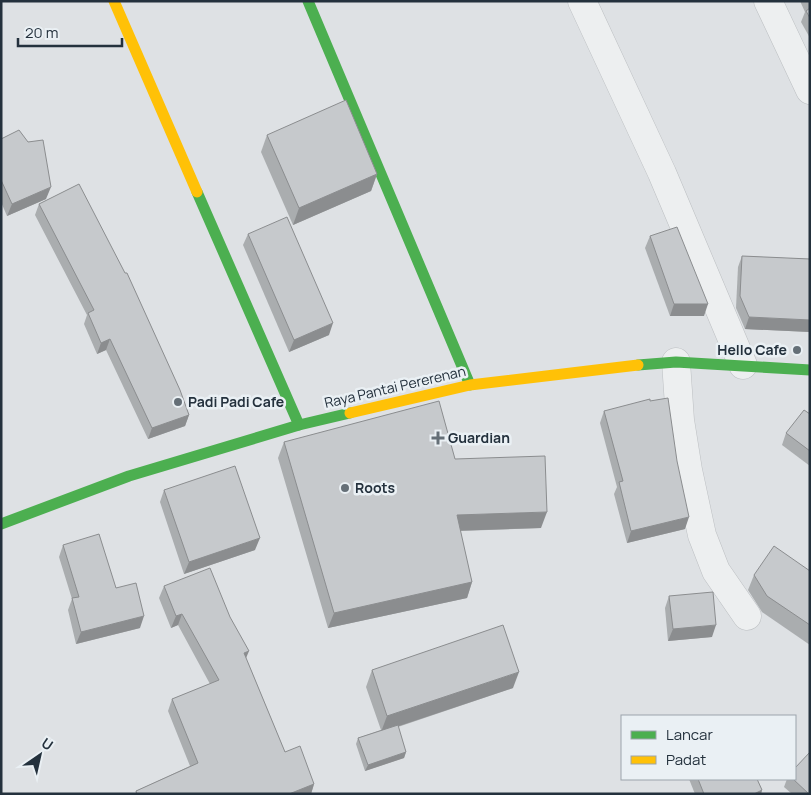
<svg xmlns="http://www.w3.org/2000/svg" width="811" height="795" font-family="Manrope,sans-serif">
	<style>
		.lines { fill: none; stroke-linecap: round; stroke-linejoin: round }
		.street-casing { stroke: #bcbfc2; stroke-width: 29 }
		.street { stroke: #edeff0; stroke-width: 28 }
		.fast { stroke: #4caf50; stroke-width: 11 }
		.slow { stroke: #ffc107; stroke-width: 11 }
		.wall { fill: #aaadaf }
		.shaded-wall { fill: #8b8d8f }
		.building { fill: #c6c9cc; stroke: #8b8d8f }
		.poi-dot { fill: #656f77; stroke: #eaf0f4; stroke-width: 2 }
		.labels { text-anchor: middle; stroke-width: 5; stroke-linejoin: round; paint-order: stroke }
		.poi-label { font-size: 14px; font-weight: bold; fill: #24313d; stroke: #eaf0f4; text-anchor: start }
		.street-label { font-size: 14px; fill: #24313d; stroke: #eaf0f4 }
	</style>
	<rect width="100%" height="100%" fill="#dee1e4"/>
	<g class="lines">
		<!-- street casing -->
		<g class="street-casing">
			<g id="street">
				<path d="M 582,1 L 662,173 L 743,365"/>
				<path d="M 768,1 L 810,90"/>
				<path d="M 676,362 L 680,420 L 688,470 L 702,535 L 716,571 L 747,616"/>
			</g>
		</g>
		<!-- street -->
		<use href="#street" class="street"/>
		<!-- fast -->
		<g class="fast">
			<path d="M 308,1 L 470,385"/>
			<path d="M 197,192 L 299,425"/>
			<path d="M 638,365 L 676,362 L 810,370"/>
			<path d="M 1,524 L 129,476 L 299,425 L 350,413"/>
		</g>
		<!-- slow -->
		<g class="slow">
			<path d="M 114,1 L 197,192"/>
			<path d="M 350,413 L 470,385 L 638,365"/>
		</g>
	</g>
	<!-- wall -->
	<g class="wall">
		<path d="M 800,1 L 810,1 L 810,38 L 801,22 L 805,12 Z"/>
		<path d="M 267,135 L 377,174 L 371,191 L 293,225 L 261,152 Z"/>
		<path d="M 1,139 L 46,199 L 7,216 L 1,202 Z"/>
		<path d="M 39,204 L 189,415 L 185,426 L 148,439 L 106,350 L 97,354 L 84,324 L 87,315 L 35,215 Z"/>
		<path d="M 248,234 L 329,335 L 289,352 L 243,245 Z"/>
		<path d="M 650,236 L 704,316 L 670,316 L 645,248 Z"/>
		<path d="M 742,256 L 810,259 L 810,332 L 745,329 L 736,308 L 738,267 Z"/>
		<path d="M 604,411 L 685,529 L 627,543 L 614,494 L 617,487 L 600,423 Z"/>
		<path d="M 810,414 L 810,466 L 782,445 L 786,433 Z"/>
		<path d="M 284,442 L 455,459 L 541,528 L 460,531 L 472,582 L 467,598 L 328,628 L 278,458 Z"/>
		<path d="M 164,490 L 255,550 L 184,574 L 160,502 Z"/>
		<path d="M 63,545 L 116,588 L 140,628 L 76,644 L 68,610 L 72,599 L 59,557 Z"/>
		<path d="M 810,571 L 810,645 L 762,612 L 748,590 L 754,575 Z"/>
		<path d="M 164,586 L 246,658 L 285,752 L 314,784 L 311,794 L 135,794 L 136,791 L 190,766 L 168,711 L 172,699 L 210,684 L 178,625 L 171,628 L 159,598 Z"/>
		<path d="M 669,596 L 712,637 L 668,641 L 665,608 Z"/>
		<path d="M 372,670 L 513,688 L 398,727 L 406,752 L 404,758 L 365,771 L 356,744 L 358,738 L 381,730 L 366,687 Z"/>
		<path d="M 689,779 L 757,779 L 762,790 L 761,794 L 695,794 Z"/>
		<path d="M 787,779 L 795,779 L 810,794 L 792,794 L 784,787 Z"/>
	</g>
	<!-- shaded-wall -->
	<g class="shaded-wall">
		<path d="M 377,174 L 371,191 L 293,225 L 299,208 Z"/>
		<path d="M 51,187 L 46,199 L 7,216 L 12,204 Z"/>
		<path d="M 674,304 L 708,304 L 704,316 L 670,316 Z"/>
		<path d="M 749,317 L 810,320 L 810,332 L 745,329 Z"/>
		<path d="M 333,323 L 329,335 L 289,352 L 294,340 Z"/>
		<path d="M 110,339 L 106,350 L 97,354 L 101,343 Z"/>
		<path d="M 189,415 L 185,426 L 148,439 L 152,428 Z"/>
		<path d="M 547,512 L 541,528 L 451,531 L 457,515 Z"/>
		<path d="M 689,517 L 685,529 L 627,543 L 631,531 Z"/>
		<path d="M 260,538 L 255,550 L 184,574 L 189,562 Z"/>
		<path d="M 472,582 L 467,598 L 328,628 L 334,613 Z"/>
		<path d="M 182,614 L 178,625 L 171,628 L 176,616 Z"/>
		<path d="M 144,616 L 140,628 L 76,644 L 81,632 Z"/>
		<path d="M 716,625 L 712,637 L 668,641 L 673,629 Z"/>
		<path d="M 249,651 L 244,663 L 244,653 Z"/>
		<path d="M 519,672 L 513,688 L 381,732 L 387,716 Z"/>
		<path d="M 406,752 L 404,758 L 365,771 L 368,765 Z"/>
		<path d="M 314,784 L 311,794 L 289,794 Z"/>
		<path d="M 762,790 L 761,794 L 754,794 Z"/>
	</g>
	<!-- building -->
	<g class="building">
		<path d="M 810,8 L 810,18 L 806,11 Z"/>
		<path d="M 346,100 L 377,174 L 299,208 L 267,135 Z"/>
		<path d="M 19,130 L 28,142 L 43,140 L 51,187 L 12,204 L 1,180 L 1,139 Z"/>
		<path d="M 79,184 L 125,273 L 127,273 L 180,390 L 189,415 L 152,428 L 110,339 L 101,343 L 88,313 L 94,310 L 39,204 Z"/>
		<path d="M 287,217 L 333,323 L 294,340 L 248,234 Z"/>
		<path d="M 677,227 L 708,304 L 674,304 L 650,236 Z"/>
		<path d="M 742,256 L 810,259 L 810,320 L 749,317 L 740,296 Z"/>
		<path d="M 668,398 L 677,461 L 689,517 L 631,531 L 619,482 L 623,481 L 604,411 L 650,399 L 650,401 Z"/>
		<path d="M 439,401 L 455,459 L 545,456 L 547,512 L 457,515 L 472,582 L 334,613 L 284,442 Z"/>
		<path d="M 804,410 L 810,414 L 810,451 L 786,433 Z"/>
		<path d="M 235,466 L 260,538 L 189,562 L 164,490 Z"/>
		<path d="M 99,534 L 116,588 L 136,583 L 144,616 L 81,632 L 72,598 L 79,597 L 63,545 Z"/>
		<path d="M 774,546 L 810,571 L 810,625 L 767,596 L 754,575 Z"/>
		<path d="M 210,568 L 230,617 L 249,651 L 244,653 L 285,752 L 300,746 L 314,784 L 289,794 L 137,794 L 136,791 L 198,763 L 172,699 L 219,680 L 182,614 L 176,616 L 164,586 Z"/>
		<path d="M 713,592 L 716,625 L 673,629 L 669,596 Z"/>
		<path d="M 503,625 L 519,672 L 387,716 L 372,670 Z"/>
		<path d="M 398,725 L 406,752 L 368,765 L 358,738 Z"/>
		<path d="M 810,752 L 810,794 L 809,794 L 793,779 L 795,779 L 795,768 Z"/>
		<path d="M 698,779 L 757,779 L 762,790 L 754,794 L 704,794 Z"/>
	</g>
	<!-- markers -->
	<g class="poi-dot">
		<circle cx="797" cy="350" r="5"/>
		<circle cx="178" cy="402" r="5"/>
		<path d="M435.5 430.5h5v5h5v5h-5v5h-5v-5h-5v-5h5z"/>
		<circle cx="345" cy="488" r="5"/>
	</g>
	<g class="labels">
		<!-- poi labels -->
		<g class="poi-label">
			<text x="787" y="355" text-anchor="end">Hello Cafe</text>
			<text x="188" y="407">Padi Padi Cafe</text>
			<text x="448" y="443">Guardian</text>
			<text x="355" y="493">Roots</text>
		</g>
		<!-- street labels -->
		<g class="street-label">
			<text transform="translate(395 387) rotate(-13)" y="5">Raya Pantai Pererenan</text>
		</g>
	</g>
	<!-- border -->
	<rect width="811" height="795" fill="none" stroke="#24313d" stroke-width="5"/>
	<!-- legend -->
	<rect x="621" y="715" width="175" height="65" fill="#eaf0f4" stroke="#9ba4ab"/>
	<rect x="631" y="731" width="25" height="8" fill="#4caf50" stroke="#9ba4ab"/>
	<text x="666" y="740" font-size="15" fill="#24313d">Lancar</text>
	<rect x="631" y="756" width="25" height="8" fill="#ffc107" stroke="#9ba4ab"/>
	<text x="666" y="765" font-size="15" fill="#24313d">Padat</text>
	<!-- north arrow -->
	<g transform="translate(40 755) rotate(34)" stroke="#eaf0f4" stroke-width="4" paint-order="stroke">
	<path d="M0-4L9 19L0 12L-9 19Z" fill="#24313d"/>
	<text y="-8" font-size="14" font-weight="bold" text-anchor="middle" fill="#24313d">U</text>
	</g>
	<!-- scale -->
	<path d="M18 38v8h104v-8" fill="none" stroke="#24313d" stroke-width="2.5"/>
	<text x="25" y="38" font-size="15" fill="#24313d" stroke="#eaf0f4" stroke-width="4" paint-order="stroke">20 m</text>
</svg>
